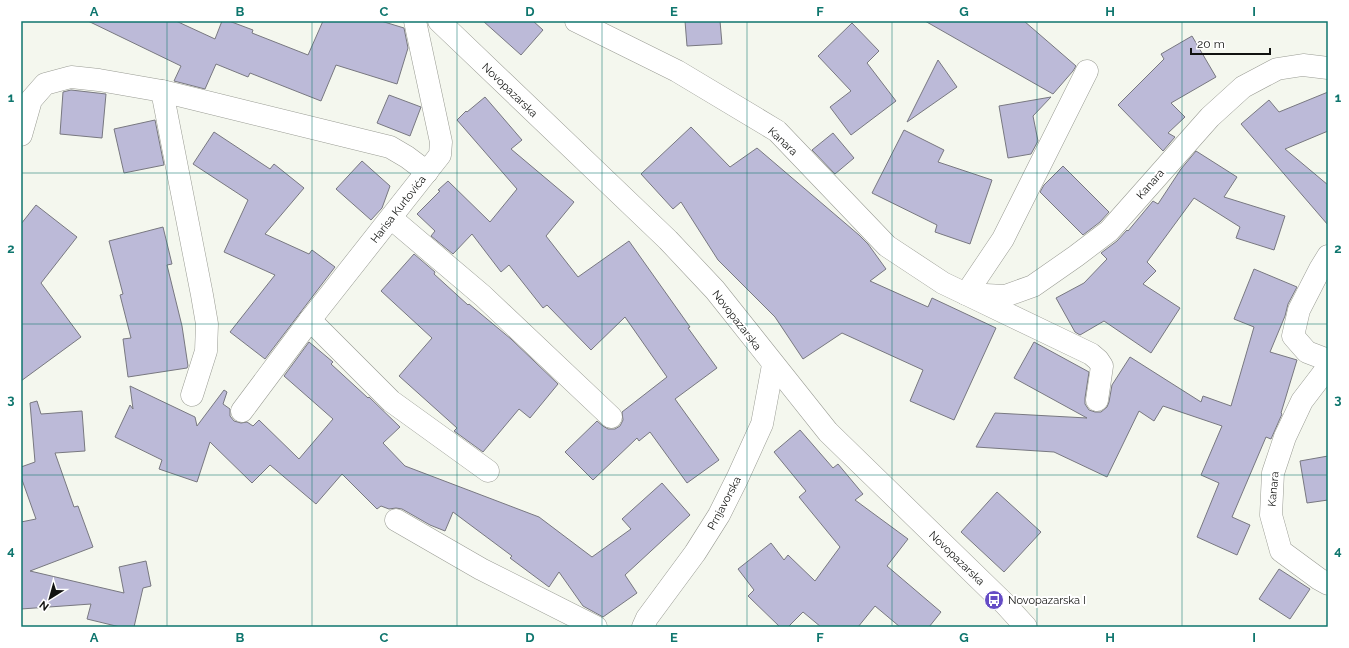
<svg xmlns="http://www.w3.org/2000/svg" width="1349" height="648" font-family="Raleway,sans-serif">
	<style>
		.building { fill: #bcbad8; stroke: #787880 }
		.lines { fill: none; stroke-linecap: round; stroke-linejoin: round }
		.minor-casing { stroke: #9a9c94; stroke-width: 23 }
		.minor { stroke: #fff; stroke-width: 22 }
		.grid { fill: none; stroke: #0f766e; stroke-width: 1; stroke-opacity: 0.55 }
		.labels { text-anchor: middle; stroke-width: 4; stroke-linejoin: round; paint-order: stroke }
		.street-label { font-size: 11px; fill: #111210; stroke: #fff }
		.poi-label { font-size: 11px; fill: #111210; stroke: #fff; text-anchor: start }
		.neatline { fill: none; stroke: #0f766e; stroke-width: 1.5 }
		.grid-label { font-size: 13px; text-anchor: middle; font-weight: bold; fill: #0f766e }
	</style>
	<rect width="100%" height="100%" fill="#f4f7ee"/>
	<!-- building -->
	<g class="building">
		<path d="M 88,21 L 176,21 L 215,39 L 222,21 L 229,21 L 253,30 L 252,33 L 308,55 L 323,21 L 381,21 L 404,28 L 408,48 L 397,84 L 336,65 L 321,101 L 250,73 L 248,77 L 216,64 L 205,89 L 174,81 L 181,66 Z"/>
		<path d="M 483,21 L 533,21 L 543,30 L 521,55 Z"/>
		<path d="M 685,21 L 720,21 L 722,44 L 687,46 Z"/>
		<path d="M 925,21 L 1024,21 L 1076,66 L 1073,71 L 1053,94 Z"/>
		<path d="M 852,23 L 879,51 L 867,63 L 896,101 L 851,135 L 830,107 L 851,91 L 818,56 Z"/>
		<path d="M 1192,36 L 1216,77 L 1171,103 L 1185,117 L 1168,133 L 1175,137 L 1163,151 L 1118,105 L 1164,59 L 1161,54 Z"/>
		<path d="M 938,60 L 957,87 L 907,122 Z"/>
		<path d="M 71,90 L 106,94 L 102,138 L 60,134 L 63,92 Z"/>
		<path d="M 1328,92 L 1328,131 L 1285,149 L 1328,185 L 1328,225 L 1241,124 L 1269,100 L 1279,112 Z"/>
		<path d="M 389,95 L 421,107 L 410,136 L 377,123 Z"/>
		<path d="M 485,97 L 522,140 L 511,149 L 574,202 L 546,236 L 578,277 L 629,241 L 690,327 L 688,328 L 717,368 L 675,399 L 719,460 L 687,483 L 650,432 L 639,441 L 637,438 L 593,480 L 565,452 L 597,421 L 603,426 L 608,429 L 615,429 L 620,426 L 623,420 L 622,412 L 667,377 L 625,317 L 591,350 L 547,305 L 543,308 L 509,265 L 501,272 L 472,234 L 453,254 L 431,236 L 435,231 L 417,214 L 440,191 L 438,190 L 448,181 L 490,222 L 517,189 L 457,120 L 466,111 L 467,112 Z"/>
		<path d="M 1051,97 L 1033,116 L 1038,141 L 1031,154 L 1008,158 L 999,106 Z"/>
		<path d="M 155,120 L 164,165 L 124,173 L 114,129 Z"/>
		<path d="M 691,127 L 730,167 L 757,148 L 859,235 L 868,244 L 886,269 L 870,281 L 928,307 L 932,298 L 996,328 L 954,420 L 910,401 L 923,370 L 842,333 L 803,359 L 775,317 L 718,260 L 681,202 L 673,209 L 641,174 Z"/>
		<path d="M 904,130 L 944,150 L 938,162 L 992,180 L 970,244 L 935,232 L 937,225 L 872,193 Z"/>
		<path d="M 214,132 L 270,169 L 274,164 L 304,188 L 265,234 L 309,254 L 312,250 L 335,267 L 265,359 L 230,332 L 275,275 L 224,252 L 248,200 L 193,164 Z"/>
		<path d="M 833,133 L 854,158 L 835,174 L 812,150 Z"/>
		<path d="M 1196,151 L 1237,177 L 1224,197 L 1285,216 L 1274,250 L 1236,238 L 1240,227 L 1194,198 L 1147,262 L 1156,271 L 1143,284 L 1180,308 L 1151,353 L 1104,321 L 1080,335 L 1075,332 L 1056,298 L 1084,283 L 1107,259 L 1101,253 L 1117,241 L 1127,230 L 1128,231 L 1153,201 L 1158,204 L 1181,169 Z"/>
		<path d="M 362,161 L 390,186 L 382,208 L 371,220 L 336,189 Z"/>
		<path d="M 1063,166 L 1109,212 L 1100,222 L 1083,235 L 1040,192 L 1044,185 Z"/>
		<path d="M 36,205 L 77,237 L 41,283 L 81,337 L 21,381 L 21,224 Z"/>
		<path d="M 163,227 L 172,264 L 167,265 L 182,326 L 188,366 L 187,368 L 128,377 L 123,339 L 131,338 L 120,295 L 123,294 L 109,241 Z"/>
		<path d="M 414,254 L 435,272 L 434,274 L 468,305 L 469,304 L 511,339 L 558,384 L 530,418 L 519,409 L 483,452 L 454,431 L 457,428 L 399,376 L 432,338 L 381,291 Z"/>
		<path d="M 1254,269 L 1297,287 L 1288,304 L 1285,316 L 1270,352 L 1297,360 L 1281,413 L 1282,414 L 1271,439 L 1266,437 L 1232,517 L 1250,525 L 1237,555 L 1197,537 L 1219,483 L 1201,475 L 1222,426 L 1163,406 L 1154,421 L 1139,411 L 1107,477 L 1054,452 L 976,447 L 995,413 L 1087,418 L 1014,378 L 1034,342 L 1089,372 L 1085,398 L 1085,404 L 1089,410 L 1095,412 L 1101,412 L 1107,407 L 1109,402 L 1112,385 L 1130,357 L 1201,402 L 1203,396 L 1231,406 L 1254,327 L 1234,319 Z"/>
		<path d="M 309,342 L 333,362 L 331,364 L 368,398 L 369,397 L 400,427 L 383,443 L 405,466 L 539,517 L 592,557 L 631,529 L 622,519 L 662,483 L 690,515 L 625,575 L 637,593 L 603,617 L 583,606 L 559,572 L 549,587 L 510,558 L 512,556 L 453,512 L 445,531 L 430,525 L 402,509 L 396,508 L 389,509 L 381,506 L 377,509 L 342,474 L 316,504 L 270,465 L 252,483 L 210,442 L 197,482 L 159,469 L 162,460 L 115,437 L 130,405 L 133,409 L 130,386 L 195,417 L 197,426 L 224,390 L 227,392 L 223,404 L 230,409 L 230,416 L 234,421 L 241,423 L 247,422 L 253,426 L 259,420 L 299,459 L 333,419 L 284,376 Z"/>
		<path d="M 37,401 L 41,414 L 82,411 L 85,451 L 55,453 L 74,507 L 78,506 L 93,547 L 30,571 L 124,593 L 119,567 L 146,561 L 151,586 L 143,588 L 134,627 L 120,627 L 87,619 L 91,604 L 21,609 L 21,522 L 36,519 L 21,477 L 21,467 L 35,462 L 30,403 Z"/>
		<path d="M 800,430 L 833,468 L 838,464 L 863,494 L 855,500 L 908,539 L 887,566 L 941,612 L 929,627 L 900,627 L 875,606 L 858,627 L 821,627 L 803,612 L 788,627 L 780,627 L 748,596 L 754,590 L 738,569 L 771,543 L 784,560 L 788,555 L 815,581 L 840,547 L 799,497 L 806,491 L 774,452 Z"/>
		<path d="M 1328,456 L 1328,500 L 1307,503 L 1300,461 Z"/>
		<path d="M 997,492 L 1041,532 L 1004,572 L 961,532 Z"/>
		<path d="M 1279,569 L 1310,589 L 1290,619 L 1259,599 Z"/>
	</g>
	<g class="lines">
		<!-- minor casing -->
		<g class="minor-casing">
			<g id="minor">
				<path d="M 439,21 L 668,240 L 715,290 L 828,432 L 1005,604 L 1026,627"/>
				<path d="M 576,21 L 677,71 L 777,131 L 887,246 L 943,283 L 966,294 L 1005,296 L 1033,286 L 1076,256 L 1109,231 L 1210,117 L 1243,87 L 1277,69 L 1303,65 L 1328,68"/>
				<path d="M 1087,71 L 1003,239 L 966,294 L 1091,354 L 1098,360 L 1102,366 L 1097,400"/>
				<path d="M 162,91 L 202,295 L 207,324 L 206,351 L 192,395"/>
				<path d="M 21,135 L 31,100 L 45,84 L 71,77 L 99,80 L 162,91 L 390,147 L 407,157 L 427,172"/>
				<path d="M 391,218 L 483,296 L 611,417"/>
				<path d="M 1328,256 L 1320,269 L 1299,310 L 1293,336 L 1307,352 L 1328,360"/>
				<path d="M 310,320 L 391,401 L 488,471"/>
				<path d="M 1328,367 L 1302,401 L 1285,437 L 1273,473 L 1271,515 L 1281,551 L 1319,579 L 1328,584"/>
				<path d="M 242,411 L 310,320 L 440,155 L 441,142 L 415,21"/>
				<path d="M 396,520 L 481,569 L 596,627"/>
				<path d="M 643,627 L 647,618 L 695,553 L 719,515 L 737,479 L 762,424 L 773,365"/>
			</g>
		</g>
		<!-- minor -->
		<use href="#minor" class="minor"/>
	</g>
	<!-- grid -->
	<path class="grid" d="M 167,21 L 167,627M 312,21 L 312,627M 457,21 L 457,627M 602,21 L 602,627M 747,21 L 747,627M 892,21 L 892,627M 1037,21 L 1037,627M 1182,21 L 1182,627M 21,173 L 1328,173M 21,324 L 1328,324M 21,475 L 1328,475"/>
	<!-- icons -->
	<defs>
		<g id="bus-disc" transform="scale(1)"><circle r="9.5" fill="#654cc5" stroke="#fff"/><path d="M-5-6H5V4H4V6H2V4H-2V6H-4V4H-5ZM-3.5-4V0h7V-4ZM-3.5 1.2v1.5H-2V1.2ZM2 1.2v1.5H3.5V1.2Z" fill="#fff"/></g>
	</defs>
	<g fill-rule="evenodd">
		<use href="#bus-disc" x="994" y="600"/>
	</g>
	<g class="labels">
		<!-- street labels -->
		<g class="street-label">
			<text transform="translate(510 90) rotate(44)" y="4">Novopazarska</text>
			<text transform="translate(783 141) rotate(43)" y="4">Kanara</text>
			<text transform="translate(1150 184) rotate(-49)" y="4">Kanara</text>
			<text transform="translate(398 209) rotate(-52)" y="4">Harisa Kurtovića</text>
			<text transform="translate(737 320) rotate(52)" y="4">Novopazarska</text>
			<text transform="translate(1273 489) rotate(-85)" y="4">Kanara</text>
			<text transform="translate(724 503) rotate(-62)" y="4">Prnjavorska</text>
			<text transform="translate(957 558) rotate(44)" y="4">Novopazarska</text>
		</g>
		<!-- poi labels -->
		<g class="poi-label">
			<text x="1008" y="604">Novopazarska I</text>
		</g>
	</g>
	<!-- border -->
	<rect width="1349" height="648" fill="none" stroke="#ffffff" stroke-width="44"/>
	<!-- north arrow -->
	<g transform="translate(50 598) rotate(217)" stroke="#ffffff" stroke-width="3" paint-order="stroke">
	<path d="M0-3L7 15L0 10L-7 15Z" fill="#111210"/>
	<text y="-6" font-size="11" font-weight="bold" text-anchor="middle" fill="#111210">N</text>
	</g>
	<!-- scale -->
	<path d="M1191 48v6h79v-6" fill="none" stroke="#111210" stroke-width="2"/>
	<text x="1197" y="48" font-size="12" fill="#111210" stroke="#ffffff" stroke-width="3" paint-order="stroke">20 m</text>
	<rect x="22" y="22" width="1305" height="604" class="neatline"/>
	<g class="grid-label">
		<text x="94" y="16">A</text>
		<text x="240" y="16">B</text>
		<text x="384" y="16">C</text>
		<text x="530" y="16">D</text>
		<text x="674" y="16">E</text>
		<text x="820" y="16">F</text>
		<text x="964" y="16">G</text>
		<text x="1110" y="16">H</text>
		<text x="1254" y="16">I</text>
		<text x="11" y="102">1</text>
		<text x="1338" y="102">1</text>
		<text x="11" y="253">2</text>
		<text x="1338" y="253">2</text>
		<text x="11" y="404">3</text>
		<text x="1338" y="404">3</text>
		<text x="11" y="555">4</text>
		<text x="1338" y="555">4</text>
		<text x="94" y="642">A</text>
		<text x="240" y="642">B</text>
		<text x="384" y="642">C</text>
		<text x="530" y="642">D</text>
		<text x="674" y="642">E</text>
		<text x="820" y="642">F</text>
		<text x="964" y="642">G</text>
		<text x="1110" y="642">H</text>
		<text x="1254" y="642">I</text>
	</g>
</svg>
